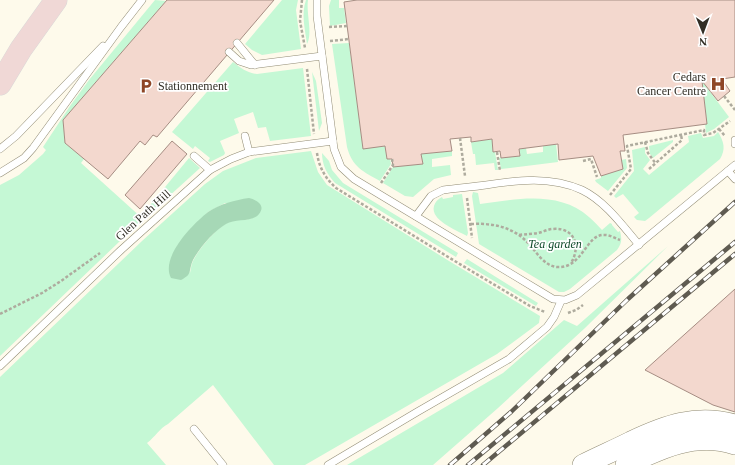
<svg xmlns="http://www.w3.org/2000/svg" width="735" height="465" font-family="'Times New Roman',serif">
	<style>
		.green { fill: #c5f8d5; fill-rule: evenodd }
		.forest { fill: #a6d8b6 }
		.building { fill: #f3d8ce; stroke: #a68d83 }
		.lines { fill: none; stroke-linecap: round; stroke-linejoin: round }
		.service-casing { stroke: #928c75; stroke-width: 8 }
		.secondary-casing { stroke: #928c75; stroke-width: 22 }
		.trunk-casing { stroke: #dad9d8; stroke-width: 23 }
		.path { stroke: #aeab9e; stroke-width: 2.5; stroke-dasharray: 3 2; stroke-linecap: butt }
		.service { stroke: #fff; stroke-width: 7 }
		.secondary { stroke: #fff; stroke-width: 21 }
		.trunk { stroke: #f0d8d6; stroke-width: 22 }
		.rail-casing { stroke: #5f5b51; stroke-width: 4.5 }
		.rail { stroke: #fff; stroke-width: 3; stroke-dasharray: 9; stroke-linecap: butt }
		.labels { text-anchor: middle; stroke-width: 3.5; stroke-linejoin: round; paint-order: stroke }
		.poi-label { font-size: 12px; fill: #312e25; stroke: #fff; text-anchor: end }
		.street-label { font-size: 12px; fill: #312e25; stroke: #fff }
		.park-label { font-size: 12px; font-style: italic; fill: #0f4a2a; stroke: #fff }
	</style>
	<rect width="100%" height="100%" fill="#fefaeb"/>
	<!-- green -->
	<g class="green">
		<path d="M 155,0 L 166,1 L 63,120 L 65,143 L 84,159 L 81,163 L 143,219 L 0,356 L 0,185 L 19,175 L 43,154 L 46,150 L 43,147 L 70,106 L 89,80 Z"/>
		<path d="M 282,0 L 298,0 L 296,10 L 301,49 L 262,55 L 252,50 L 245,44 Z"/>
		<path d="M 306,0 L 308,0 C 306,13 313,34 307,44 C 305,29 301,14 306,0 Z"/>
		<path d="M 331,0 L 339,0 L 339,8 L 344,8 L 346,23 L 330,26 L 329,6 Z"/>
		<path d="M 349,43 L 363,148 L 385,146 L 387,159 L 390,159 L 391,164 L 380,181 C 364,172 352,167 347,147 L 332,44 Z"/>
		<path d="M 233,62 C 241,68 247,73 257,74 L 303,68 L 311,136 L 270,141 L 266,127 L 258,128 L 253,112 L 234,119 L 239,133 L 220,141 L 225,153 L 224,155 L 210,162 L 208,161 L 210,158 L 195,146 L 193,149 L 172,132 Z"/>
		<path d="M 312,72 L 316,81 L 322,123 L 319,131 Z"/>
		<path d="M 702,81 L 729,117 L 714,129 L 706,133 L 705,124 L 707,124 Z"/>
		<path d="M 718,132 C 724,142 726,149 720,159 L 649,218 L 645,221 L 637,220 L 634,217 L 639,213 L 623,194 L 616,198 L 614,196 L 634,171 L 632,150 L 645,147 L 645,153 L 650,160 L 643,169 L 649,175 L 689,142 L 688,136 L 701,133 L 703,138 L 714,136 Z"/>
		<path d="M 492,139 L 493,152 L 495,152 L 498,170 L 495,170 L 494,163 L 476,165 L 475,154 L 473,154 L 471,142 Z"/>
		<path d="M 673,140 L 673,142 L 653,158 L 650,154 L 649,146 Z"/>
		<path d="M 556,144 L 558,162 L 501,169 L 499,158 L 519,156 L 519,149 L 526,148 L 527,154 L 543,152 L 543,146 Z"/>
		<path d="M 311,151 L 318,172 L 327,185 L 449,261 L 540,316 L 539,323 L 497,354 L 305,465 L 274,465 L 213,385 L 168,424 C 160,428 155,437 147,443 L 166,465 L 0,465 L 0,377 L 142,241 L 205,184 L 223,171 L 256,158 ZM 225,203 L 261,209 C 254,224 242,217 229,222 C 218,226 198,250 193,261 C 191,265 191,269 190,273 L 177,246 L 208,212 Z"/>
		<path d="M 452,151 L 452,156 L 432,159 L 432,167 L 450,165 L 451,175 L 434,179 L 413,197 L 405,196 L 383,183 L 393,167 L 422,164 L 421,154 Z"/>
		<path d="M 322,153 L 329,161 L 332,170 L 343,183 L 458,253 L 456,257 L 335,183 C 327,174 322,165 322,153 Z"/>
		<path d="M 189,158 L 200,168 L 145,218 L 142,215 Z"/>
		<path d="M 626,159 L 627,168 L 608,191 L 596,182 L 595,180 L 601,178 L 601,176 L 623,169 L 621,160 Z"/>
		<path d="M 473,192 L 478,193 L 480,204 C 516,199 559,190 589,217 C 594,221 598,226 602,230 L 610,223 L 612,224 L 612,225 L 618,232 L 620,231 C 622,239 622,243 617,250 L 570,289 L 564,292 L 559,292 L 479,244 L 472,196 Z"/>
		<path d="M 462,194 L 468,233 L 467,236 C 456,230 430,220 434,206 C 435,202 438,199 442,197 L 443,199 L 453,197 L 453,195 Z"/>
		<path d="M 668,246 L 585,328 L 498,408 L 433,465 L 347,465 L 503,373 L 564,320 L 577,326 Z"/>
		<path d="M 467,259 L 538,303 L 536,306 L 464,263 Z"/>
	</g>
	<!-- forest -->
	<path class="forest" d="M 249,198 C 257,200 266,205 259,214 C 252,223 235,218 226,224 C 214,231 200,247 193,260 C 188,271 193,274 181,280 L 171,278 C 160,257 193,224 208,212 C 220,204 235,200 249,198 Z"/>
	<!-- building -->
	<g class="building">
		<path d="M 167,0 L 274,0 L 157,137 L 153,135 L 145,145 L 140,141 L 108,179 L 65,143 L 63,120 Z"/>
		<path d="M 357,0 L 735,0 L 735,77 L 722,79 L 730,91 L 718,101 L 702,81 L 707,124 L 623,135 L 625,151 L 620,151 L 623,169 L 601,176 L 593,156 L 559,160 L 558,144 L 519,149 L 520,156 L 501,158 L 500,151 L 493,152 L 492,139 L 471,142 L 471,137 L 450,139 L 452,151 L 421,154 L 423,164 L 393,167 L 392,159 L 387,159 L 385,146 L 363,149 L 344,2 Z"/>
		<path d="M 172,141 L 187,154 L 140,209 L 125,195 Z"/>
		<path d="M 735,289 L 735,412 L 713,405 L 645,370 Z"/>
	</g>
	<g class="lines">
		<!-- service casing -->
		<g class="service-casing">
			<g id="service">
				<path d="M 317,0 L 317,16 L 334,149 L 341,167 L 354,179 L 553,299 L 565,300 L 577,295 L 735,165"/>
				<path d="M 237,43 L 255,65"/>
				<path d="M 229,52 L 239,61 L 251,65 L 322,56"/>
				<path d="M 245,136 L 249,152"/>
				<path d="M 735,140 L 735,144"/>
				<path d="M 0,149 L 16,136 L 103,46"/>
				<path d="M 194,156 L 210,170"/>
				<path d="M 728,171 L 735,179"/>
				<path d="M 0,173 L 24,158 L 33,148 L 121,27 L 142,0"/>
				<path d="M 416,216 L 431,196 L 443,190 C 457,188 472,187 486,185 C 518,180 551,176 582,190 C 605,201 623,226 639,245"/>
				<path d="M 0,366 L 121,250 L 210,170 L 231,159 L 249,152 L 333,141"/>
				<path d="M 194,429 L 223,465"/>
				<path d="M 328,465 L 417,412 L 509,359 L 547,327 L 554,317 L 561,301"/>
			</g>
		</g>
		<!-- secondary casing -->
		<g class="secondary-casing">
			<g id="secondary">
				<path d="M 583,465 C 599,457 615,450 631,442 C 665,426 696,414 735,425"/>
				<path d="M 626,465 C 660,448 696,431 735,444"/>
			</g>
		</g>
		<!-- trunk casing -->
		<g class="trunk-casing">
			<path id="trunk" d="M 0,84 L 21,49 L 56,0"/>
		</g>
		<!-- path -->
		<g class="path">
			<path d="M 302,0 L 300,21 L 305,48"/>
			<path d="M 329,27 L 347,26"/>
			<path d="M 330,41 L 349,39"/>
			<path d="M 307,69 L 314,134"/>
			<path d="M 724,96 L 735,110"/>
			<path d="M 719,129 L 725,136"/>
			<path d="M 460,138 L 465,176"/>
			<path d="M 645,142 L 648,153 L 656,164"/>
			<path d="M 497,152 L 500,171"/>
			<path d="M 317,153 C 319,167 325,178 336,188 L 458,263 L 530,306 L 545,312"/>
			<path d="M 583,161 L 591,159 L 597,177"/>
			<path d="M 649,169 L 682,140 L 681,135"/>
			<path d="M 381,183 L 393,165 L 392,159"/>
			<path d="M 610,195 L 631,169 L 627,146 L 704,130 L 704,135 L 713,133 L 730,121"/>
			<path d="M 467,198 L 472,238"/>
			<path d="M 471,224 C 491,223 510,226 525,240 C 535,249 543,266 557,267 C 583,269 586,233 605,235 C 610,235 615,238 620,240"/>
			<path d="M 519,235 C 526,234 532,234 538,233 C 543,232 548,229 553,229 C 575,227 581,247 571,263"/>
			<path d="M 568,313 L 576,310 L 583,305"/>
			<path d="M 0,314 L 42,293 L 61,281 L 100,253"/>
		</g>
		<!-- service -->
		<use href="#service" class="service"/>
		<!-- secondary -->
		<use href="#secondary" class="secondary"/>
		<!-- trunk -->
		<use href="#trunk" class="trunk"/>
		<!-- rail casing -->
		<g class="rail-casing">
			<g id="rail">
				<path d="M 450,465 L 511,412 L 628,299 L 735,202"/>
				<path d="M 468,465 L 735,242"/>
				<path d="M 483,465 L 735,254"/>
			</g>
		</g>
		<!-- rail -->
		<use href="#rail" class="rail"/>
	</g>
	<!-- icons -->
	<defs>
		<g id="hospital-bare" transform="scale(1.2)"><path d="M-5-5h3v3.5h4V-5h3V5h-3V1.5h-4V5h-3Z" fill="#8e4626" stroke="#fff" stroke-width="2.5" paint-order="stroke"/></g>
		<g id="parking-bare" transform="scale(1.2)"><path d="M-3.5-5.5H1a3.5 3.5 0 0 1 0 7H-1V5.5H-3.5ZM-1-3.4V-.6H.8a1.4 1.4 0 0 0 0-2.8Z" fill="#8e4626" stroke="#fff" stroke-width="2.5" paint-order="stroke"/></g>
	</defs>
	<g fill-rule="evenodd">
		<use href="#hospital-bare" x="718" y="84"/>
		<use href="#parking-bare" x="146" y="86"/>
	</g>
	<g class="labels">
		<!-- poi labels -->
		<g class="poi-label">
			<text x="706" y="81">Cedars<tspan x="706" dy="14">Cancer Centre</tspan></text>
			<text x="158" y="90" text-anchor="start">Stationnement</text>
		</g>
		<!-- street labels -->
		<g class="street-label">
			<text transform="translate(143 215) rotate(-42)" y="4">Glen Path Hill</text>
		</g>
		<!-- park labels -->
		<g class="park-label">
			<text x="555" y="248">Tea garden</text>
		</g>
	</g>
	<!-- north arrow -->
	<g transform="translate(703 32) rotate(179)" stroke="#ffffff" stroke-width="3" paint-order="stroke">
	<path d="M0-3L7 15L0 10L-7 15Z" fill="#312e25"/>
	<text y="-6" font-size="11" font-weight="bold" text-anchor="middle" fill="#312e25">N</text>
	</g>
</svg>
